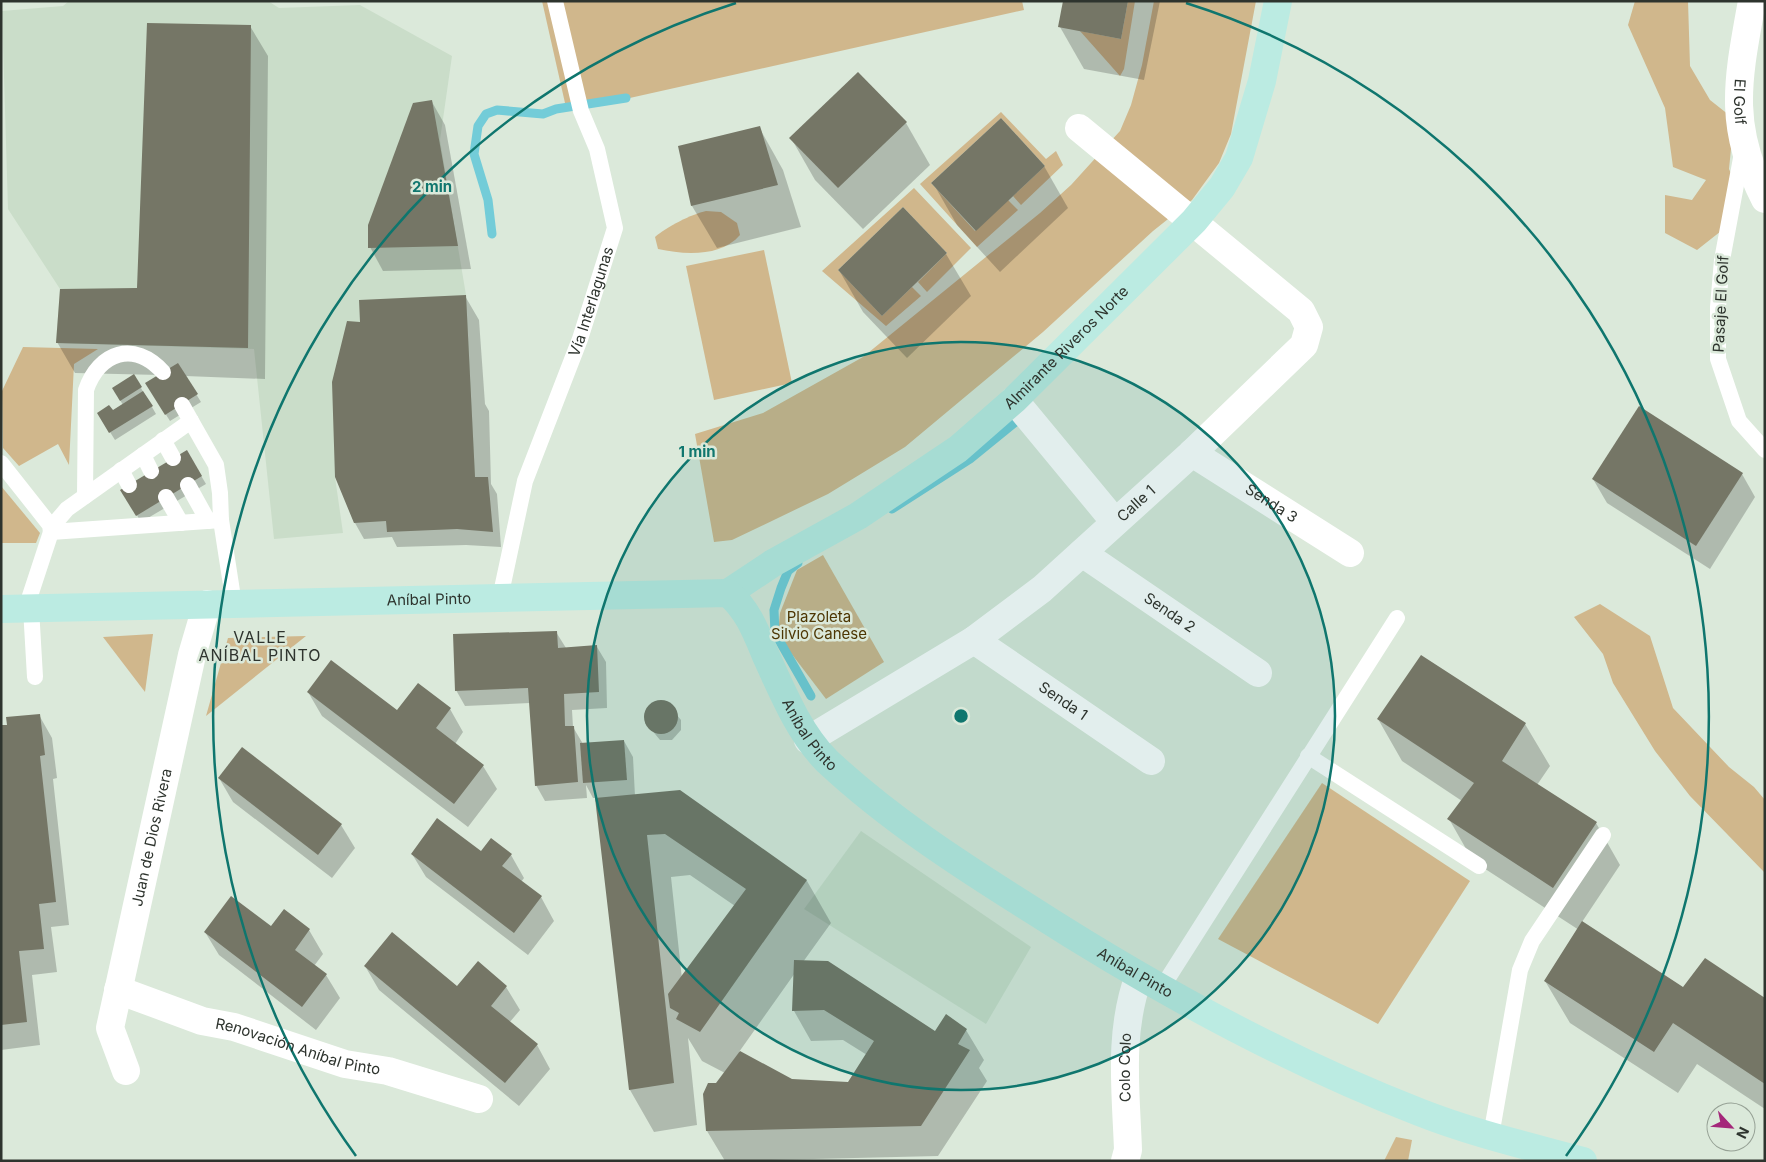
<svg xmlns="http://www.w3.org/2000/svg" width="1766" height="1162" font-family="Inter,sans-serif">
	<style>
		.built { fill: #caddc9 }
		.green { fill: #d0b78c }
		.shadow { fill: #0003; fill-rule: evenodd }
		.lines { fill: none; stroke-linecap: round; stroke-linejoin: round }
		.stream { stroke: #73ccd8; stroke-width: 9 }
		.building { fill: #757666 }
		.lane { stroke: #fff; stroke-width: 16 }
		.street { stroke: #fff; stroke-width: 28 }
		.secondary { stroke: #bbebe2; stroke-width: 28 }
		.ring { fill: none; stroke: #0f766e; stroke-width: 2.5 }
		.labels { text-anchor: middle; stroke-width: 5; stroke-linejoin: round; paint-order: stroke }
		.street-label { font-size: 15px; fill: #2e342e; stroke: #dbe9da }
		.park-label { font-size: 15px; fill: #4d3603; stroke: #dbe9da }
		.neighbourhood-label { font-size: 16px; letter-spacing: 1px; fill: #2e342e; stroke: #dbe9da }
		.centre { fill: #0f766e; stroke: #dbe9da; stroke-width: 2.5 }
		.ring-label { font-size: 15px; text-anchor: middle; font-weight: bold; fill: #0f766e; stroke: #dbe9da; stroke-width: 5; stroke-linejoin: round; paint-order: stroke }
	</style>
	<rect width="100%" height="100%" fill="#dbe9da"/>
	<!-- built -->
	<g class="built">
		<path d="M 69,1 L 268,1 L 279,8 L 360,5 L 452,56 L 440,140 L 466,295 L 475,477 L 335,477 L 343,533 L 274,539 L 254,349 L 56,343 L 60,289 L 8,209 L 2,11 L 63,6 Z"/>
		<path d="M 861,831 L 1031,947 L 986,1024 L 804,909 Z"/>
	</g>
	<!-- green -->
	<g class="green">
		<path d="M 542,1 L 1022,1 L 1024,10 L 585,108 L 565,103 Z"/>
		<path d="M 1128,1 L 1135,1 L 1124,69 L 1120,76 L 1080,31 L 1121,39 Z"/>
		<path d="M 1154,1 L 1256,1 L 1231,134 L 1219,163 L 1192,200 L 1153,231 L 1043,332 L 905,447 L 828,494 L 732,540 L 714,542 L 695,434 L 763,413 L 863,357 L 1040,213 L 1071,185 L 1120,131 L 1131,105 L 1142,65 Z"/>
		<path d="M 1635,1 L 1688,1 L 1690,66 L 1710,100 L 1734,119 L 1729,169 L 1739,192 L 1735,220 L 1697,250 L 1665,233 L 1665,195 L 1692,200 L 1706,180 L 1673,167 L 1665,108 L 1628,25 Z"/>
		<path d="M 1001,112 L 1046,159 L 1056,151 L 1063,165 L 1021,205 L 1013,196 L 1045,166 L 1001,118 L 931,183 L 975,231 L 1008,200 L 1018,210 L 977,247 L 920,184 Z"/>
		<path d="M 914,188 L 971,248 L 927,292 L 918,282 L 947,253 L 903,207 L 838,270 L 882,316 L 912,287 L 921,296 L 886,326 L 822,271 Z"/>
		<path d="M 706,211 L 721,212 L 737,223 L 740,235 C 721,257 685,255 658,249 L 655,237 C 666,227 692,214 706,211 Z"/>
		<path d="M 764,250 L 792,383 L 714,400 L 686,266 Z"/>
		<path d="M 23,347 L 98,349 L 74,364 L 69,465 L 58,444 L 19,466 L 3,448 L 2,391 Z"/>
		<path d="M 1,486 L 40,533 L 36,543 L 1,543 Z"/>
		<path d="M 823,555 L 884,662 L 826,699 L 778,636 L 780,613 L 797,570 Z"/>
		<path d="M 1600,604 L 1650,636 L 1673,708 L 1729,767 L 1754,787 L 1765,800 L 1765,873 L 1690,796 L 1655,751 L 1613,683 L 1603,654 L 1574,617 Z"/>
		<path d="M 153,634 L 145,692 L 103,637 Z"/>
		<path d="M 306,636 L 206,716 L 228,638 Z"/>
		<path d="M 1322,783 L 1470,881 L 1378,1024 L 1218,939 Z"/>
		<path d="M 1396,1137 L 1412,1140 L 1408,1161 L 1384,1161 Z"/>
	</g>
	<!-- shadow -->
	<g class="shadow">
		<path d="M 1064,1 L 1160,1 L 1144,80 L 1084,69 L 1060,27 Z"/>
		<path d="M 250,26 L 268,56 L 265,379 L 185,376 L 201,402 L 170,421 L 151,391 L 160,375 L 75,373 L 57,342 L 138,289 Z"/>
		<path d="M 432,102 L 445,125 L 471,269 L 383,271 L 370,247 Z"/>
		<path d="M 906,123 L 930,165 L 863,229 L 815,180 L 791,138 Z"/>
		<path d="M 759,127 L 783,170 L 801,227 L 717,248 L 692,206 L 679,147 Z"/>
		<path d="M 1044,166 L 1068,208 L 1000,272 L 957,225 L 933,183 Z"/>
		<path d="M 903,209 L 946,254 L 971,296 L 907,358 L 863,312 L 839,270 Z"/>
		<path d="M 465,296 L 479,320 L 485,404 L 489,411 L 491,484 L 497,494 L 501,547 L 466,545 L 397,547 L 392,537 L 364,539 L 355,523 L 361,323 Z"/>
		<path d="M 134,376 L 156,414 L 115,440 L 98,413 L 113,412 L 123,405 L 113,388 Z"/>
		<path d="M 187,452 L 206,484 L 141,522 L 122,490 Z"/>
		<path d="M 1742,474 L 1755,497 L 1710,569 L 1607,503 L 1593,479 Z"/>
		<path d="M 556,632 L 566,648 L 597,647 L 606,662 L 607,708 L 572,710 L 573,727 L 583,744 L 624,741 L 633,757 L 635,796 L 807,881 L 831,923 L 803,962 L 935,1033 L 966,1030 L 984,1060 L 979,1068 L 987,1081 L 938,1156 L 725,1161 L 707,1131 L 717,1084 L 725,1073 L 702,1061 L 688,1038 L 697,1125 L 654,1132 L 630,1090 L 596,798 L 593,798 L 586,785 L 587,798 L 545,801 L 536,785 L 530,703 L 465,706 L 456,690 ZM 690,875 L 735,906 L 682,979 L 671,877 ZM 795,973 L 794,1011 L 811,1041 L 843,1040 L 867,1055 L 849,1083 L 791,1080 L 739,1052 Z"/>
		<path d="M 308,692 L 397,712 L 450,709 L 463,732 L 455,744 L 483,766 L 497,789 L 468,827 L 322,716 Z"/>
		<path d="M 655,702 L 666,702 L 681,720 L 681,730 L 672,740 L 660,740 L 646,723 L 646,710 Z"/>
		<path d="M 39,715 L 52,738 L 57,778 L 53,779 L 69,925 L 51,927 L 57,972 L 32,975 L 40,1045 L 1,1050 L 1,727 Z"/>
		<path d="M 1378,719 L 1525,724 L 1550,766 L 1537,785 L 1596,823 L 1620,865 L 1582,922 L 1684,989 L 1765,1000 L 1765,1109 L 1697,1064 L 1678,1093 L 1570,1023 L 1545,981 L 1579,930 L 1473,861 L 1449,819 L 1462,801 L 1402,761 Z"/>
		<path d="M 219,778 L 341,825 L 355,848 L 332,878 L 233,802 Z"/>
		<path d="M 481,853 L 511,855 L 524,878 L 521,882 L 541,897 L 554,921 L 528,955 L 426,877 L 412,854 Z"/>
		<path d="M 284,911 L 309,930 L 323,954 L 314,966 L 326,975 L 340,998 L 316,1030 L 219,955 L 205,932 L 271,928 Z"/>
		<path d="M 365,966 L 457,988 L 506,987 L 520,1010 L 509,1023 L 537,1045 L 550,1069 L 519,1106 L 379,990 Z"/>
	</g>
	<g class="lines">
		<!-- stream -->
		<g class="stream">
			<path d="M 492,234 L 488,200 L 474,154 L 478,126 L 486,114 L 497,110 L 543,114 L 556,109 L 626,98"/>
			<path d="M 892,509 L 970,459 L 1018,420"/>
			<path d="M 798,563 L 788,571 L 781,588 L 774,610 L 775,633 L 811,696"/>
		</g>
	</g>
	<!-- building -->
	<g class="building">
		<path d="M 1063,1 L 1128,1 L 1121,39 L 1058,27 Z"/>
		<path d="M 147,23 L 251,25 L 248,348 L 56,343 L 60,289 L 137,288 Z"/>
		<path d="M 858,72 L 907,122 L 838,188 L 789,138 Z"/>
		<path d="M 432,100 L 458,246 L 368,248 L 368,225 L 413,103 Z"/>
		<path d="M 1001,118 L 1045,166 L 976,231 L 931,183 Z"/>
		<path d="M 760,126 L 778,185 L 691,206 L 678,146 Z"/>
		<path d="M 903,207 L 947,253 L 882,316 L 838,270 Z"/>
		<path d="M 466,295 L 475,477 L 488,477 L 493,532 L 457,529 L 387,532 L 386,521 L 354,523 L 335,477 L 332,382 L 347,321 L 360,322 L 359,300 Z"/>
		<path d="M 178,363 L 198,394 L 165,415 L 145,383 Z"/>
		<path d="M 134,374 L 142,387 L 120,401 L 112,388 Z"/>
		<path d="M 143,391 L 153,406 L 109,433 L 97,413 L 109,405 L 113,410 Z"/>
		<path d="M 1639,406 L 1743,473 L 1696,546 L 1592,479 Z"/>
		<path d="M 187,450 L 202,476 L 136,516 L 120,490 Z"/>
		<path d="M 557,631 L 558,648 L 597,645 L 599,692 L 564,694 L 565,726 L 574,726 L 578,782 L 535,786 L 528,688 L 455,691 L 453,634 Z"/>
		<path d="M 1421,655 L 1526,723 L 1502,761 L 1597,822 L 1553,888 L 1447,819 L 1474,783 L 1377,719 Z"/>
		<path d="M 331,660 L 397,710 L 418,683 L 451,708 L 436,728 L 484,765 L 454,804 L 307,692 Z"/>
		<circle cx="661" cy="717" r="17"/>
		<path d="M 40,714 L 45,755 L 40,756 L 56,902 L 39,904 L 44,949 L 19,951 L 27,1022 L 1,1025 L 1,725 L 7,725 L 6,717 Z"/>
		<path d="M 624,740 L 627,780 L 583,783 L 580,743 Z"/>
		<path d="M 242,747 L 342,824 L 318,855 L 218,778 Z"/>
		<path d="M 680,790 L 807,880 L 700,1032 L 676,1019 L 679,1013 L 670,1008 L 668,994 L 746,889 L 665,834 L 647,835 L 674,1083 L 629,1090 L 595,798 Z"/>
		<path d="M 437,818 L 481,851 L 491,838 L 512,854 L 502,866 L 542,896 L 514,933 L 411,854 Z"/>
		<path d="M 231,896 L 271,926 L 284,909 L 310,929 L 295,950 L 327,974 L 302,1007 L 204,932 Z"/>
		<path d="M 1582,921 L 1683,987 L 1705,958 L 1765,998 L 1765,1084 L 1673,1023 L 1654,1052 L 1544,981 Z"/>
		<path d="M 392,932 L 457,986 L 478,961 L 507,986 L 491,1006 L 538,1044 L 505,1083 L 364,966 Z"/>
		<path d="M 794,960 L 828,961 L 935,1031 L 946,1014 L 967,1029 L 958,1044 L 970,1050 L 921,1126 L 706,1131 L 703,1094 L 708,1083 L 716,1083 L 740,1051 L 792,1079 L 848,1082 L 874,1041 L 824,1010 L 792,1011 Z"/>
	</g>
	<g class="lines">
		<!-- lane -->
		<g class="lane">
			<path d="M 1742,153 L 1722,260 L 1718,307 L 1718,359 L 1739,421 L 1765,450"/>
			<path d="M 182,405 L 191,421"/>
			<path d="M 163,440 L 173,458"/>
			<path d="M 143,455 L 151,471"/>
			<path d="M 1,463 L 50,525 L 51,532 L 221,520"/>
			<path d="M 121,470 L 129,485"/>
			<path d="M 188,485 L 208,521"/>
			<path d="M 85,496 L 86,390 C 99,352 134,340 163,372"/>
			<path d="M 166,497 L 181,523"/>
			<path id="s1" d="M 500,598 L 525,481 L 580,339 L 615,228 L 597,149 L 581,111 L 555,1"/>
			<path d="M 26,608 L 51,532 L 55,523 L 67,509 L 191,421 L 216,465 L 220,493 L 221,520 L 234,604"/>
			<path d="M 31,608 L 35,677"/>
			<path d="M 1308,756 L 1479,866"/>
			<path d="M 1161,989 L 1397,618"/>
			<path d="M 1491,1136 L 1520,970 L 1532,941 L 1603,835"/>
		</g>
		<!-- street -->
		<g class="street">
			<path id="s2" d="M 1752,1 C 1738,79 1727,125 1765,199"/>
			<path d="M 1014,400 L 1115,522"/>
			<path id="s3" d="M 1192,453 L 1350,553"/>
			<path id="s4" d="M 1082,553 L 1258,673"/>
			<path id="s5" d="M 974,640 L 1151,761"/>
			<path id="s6" d="M 808,740 L 974,640 L 1042,589 L 1192,453 L 1304,345 L 1309,327 L 1301,311 L 1079,128"/>
			<path id="s7" d="M 118,990 L 202,1021 L 234,1027 L 345,1064 L 388,1071 L 479,1099"/>
			<path id="s8" d="M 126,1071 L 110,1028 L 192,655 L 207,604"/>
			<path id="s9" d="M 1125,1161 L 1128,1150 C 1126,1092 1118,1032 1139,976"/>
		</g>
		<!-- secondary -->
		<g class="secondary">
			<path id="s10" d="M 728,593 L 773,563 L 858,516 L 958,449 L 1014,400 L 1194,221 L 1222,187 L 1239,158 L 1262,81 L 1278,1"/>
			<path id="s11" d="M 1,609 L 728,593 C 748,610 756,632 766,656 C 782,691 799,733 827,761 C 888,818 959,864 1029,908 C 1152,987 1282,1059 1419,1112 C 1472,1133 1528,1146 1583,1161"/>
		</g>
	</g>
	<!-- distance rings -->
	<circle cx="961" cy="716" r="374" fill="#0f766e" fill-opacity=".12"/>
	<g class="ring">
		<circle cx="961" cy="716" r="374"/>
		<path d="M356 1156A748 748 0 0 1 736 3M1186 3A748 748 0 0 1 1566 1156"/>
	</g>
	<g class="labels">
		<!-- street labels -->
		<g class="street-label">
			<text dy="5" stroke="none"><textPath href="#s2" startOffset="102">El Golf</textPath></text>
			<text dy="5" stroke="none"><textPath href="#s1" startOffset="311">Vía Interlagunas</textPath></text>
			<text transform="translate(1721 304) rotate(-87)" y="5">Pasaje El Golf</text>
			<text dy="5" stroke="none"><textPath href="#s10" startOffset="420">Almirante Riveros Norte</textPath></text>
			<text dy="5" stroke="none"><textPath href="#s6" startOffset="406">Calle 1</textPath></text>
			<text dy="5" stroke="none"><textPath href="#s3" startOffset="94">Senda 3</textPath></text>
			<text dy="5" stroke="none"><textPath href="#s11" startOffset="428">Aníbal Pinto</textPath></text>
			<text dy="5" stroke="none"><textPath href="#s4" startOffset="106">Senda 2</textPath></text>
			<text dy="5" stroke="none"><textPath href="#s5" startOffset="108">Senda 1</textPath></text>
			<text dy="5" stroke="none"><textPath href="#s11" startOffset="892">Aníbal Pinto</textPath></text>
			<text dy="5" stroke="none"><textPath href="#s8" startOffset="241">Juan de Dios Rivera</textPath></text>
			<text dy="5" stroke="none"><textPath href="#s11" startOffset="1298">Aníbal Pinto</textPath></text>
			<text dy="5" stroke="none"><textPath href="#s7" startOffset="189">Renovación Aníbal Pinto</textPath></text>
			<text dy="5" stroke="none"><textPath href="#s9" startOffset="94">Colo Colo</textPath></text>
		</g>
		<!-- park labels -->
		<g class="park-label">
			<text x="819" y="622">Plazoleta<tspan x="819" dy="17">Silvio Canese</tspan></text>
		</g>
		<!-- neighbourhood labels -->
		<g class="neighbourhood-label">
			<text x="260" y="643">VALLE<tspan x="260" dy="18">ANÍBAL PINTO</tspan></text>
		</g>
	</g>
	<circle cx="961" cy="716" r="8" class="centre"/>
	<g class="ring-label">
		<text x="432" y="192">2 min</text>
		<text x="697" y="457">1 min</text>
	</g>
	<!-- border -->
	<rect width="1766" height="1162" fill="none" stroke="#2e342e" stroke-width="5"/>
	<!-- north arrow -->
	<g transform="translate(1731 1127) rotate(116)"><circle r="24" fill="#dbe9da" stroke="#96a195"/>
	<path d="M0-4L9 19L0 12L-9 19Z" fill="#a4277a"/>
	<text y="-8" font-size="14" font-weight="bold" text-anchor="middle" fill="#2e342e">N</text>
	</g>
</svg>
